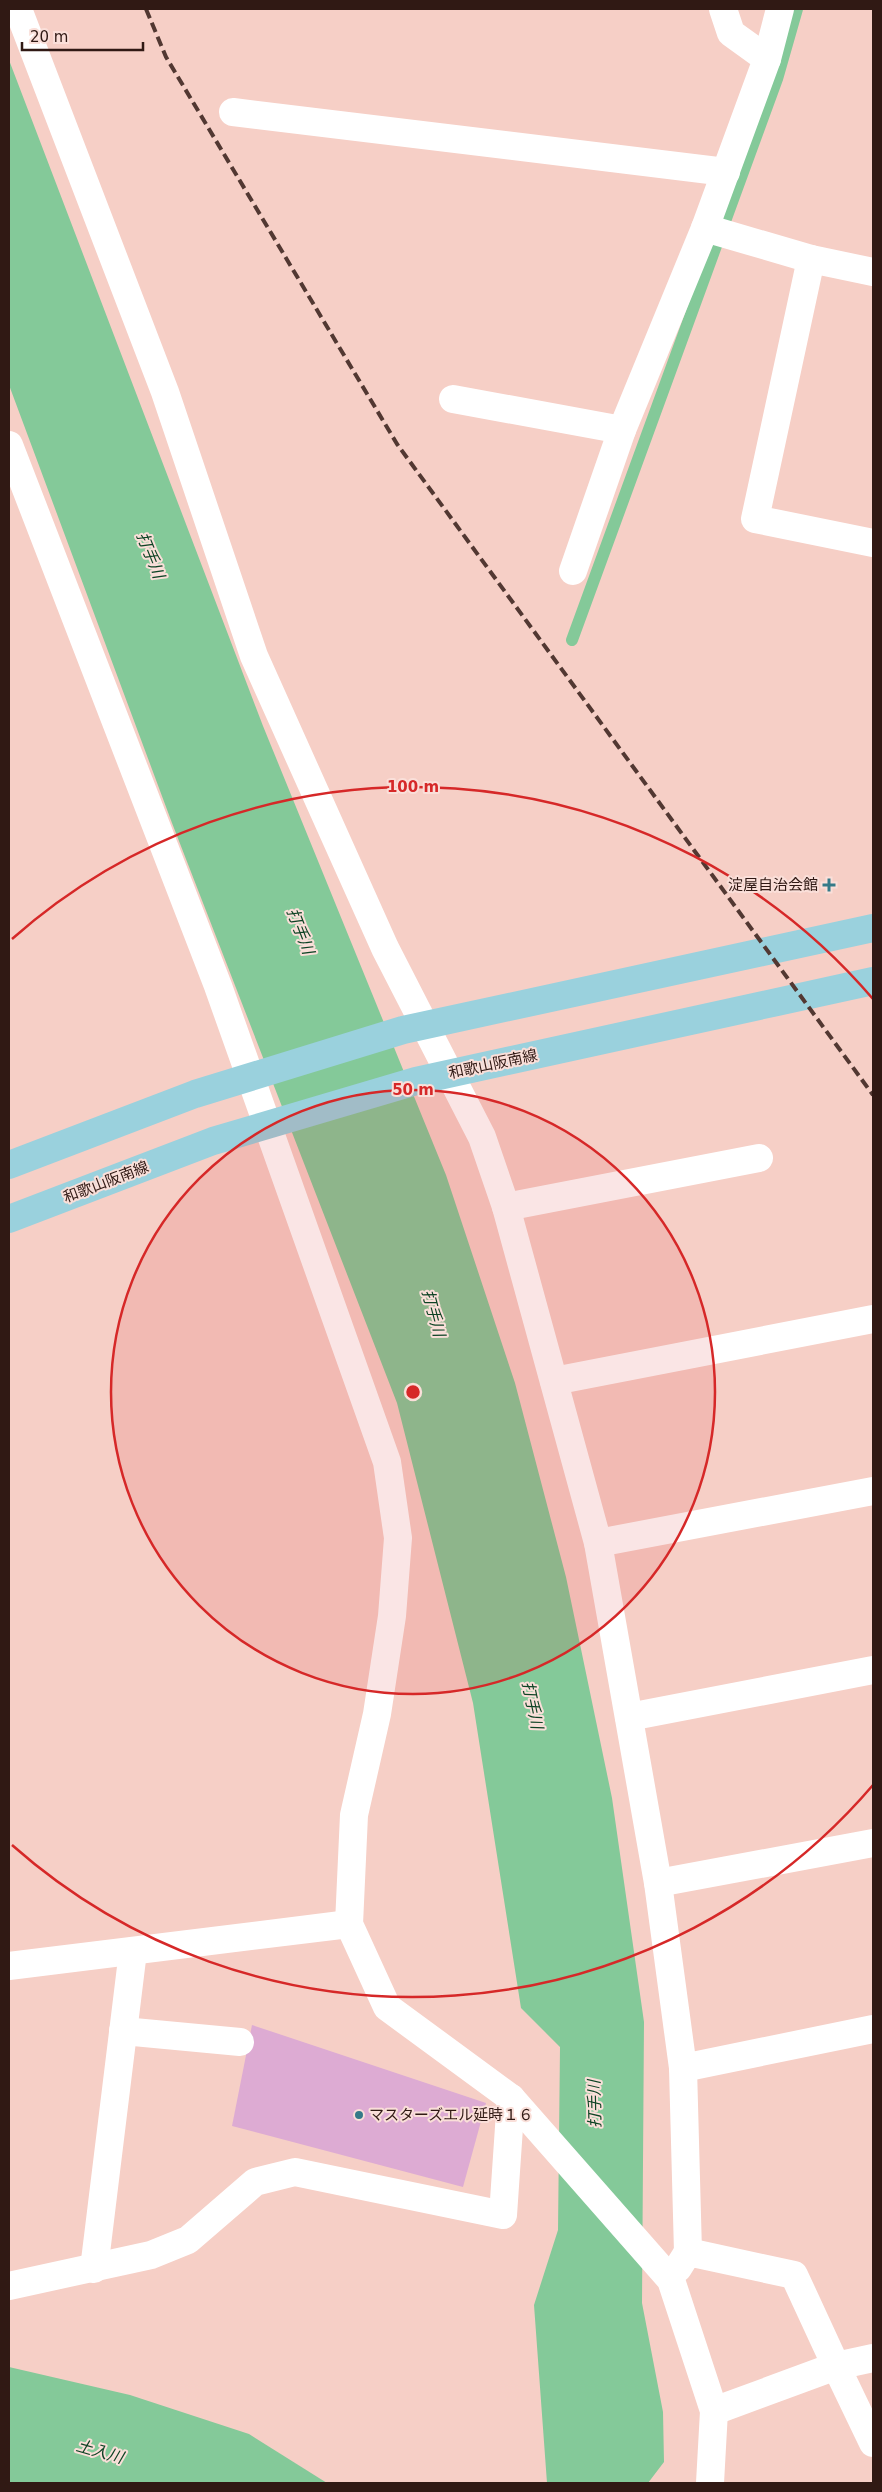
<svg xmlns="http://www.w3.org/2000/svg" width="882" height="2492" font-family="'DejaVu Sans','Noto Sans JP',sans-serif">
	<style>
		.water { fill: #84c999 }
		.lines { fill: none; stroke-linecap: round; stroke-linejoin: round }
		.stream { stroke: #84c999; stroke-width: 12 }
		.building { fill: #ddabd3 }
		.minor { stroke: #fff; stroke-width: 28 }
		.major { stroke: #9ad1dd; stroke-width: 28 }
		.rail { stroke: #523832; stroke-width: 4; stroke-dasharray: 10 5; stroke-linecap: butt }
		.ring { fill: none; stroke: #d62828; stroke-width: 2.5 }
		.poi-dot { fill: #357a88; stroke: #fadfd9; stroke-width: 2 }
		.labels { text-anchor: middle; stroke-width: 4; stroke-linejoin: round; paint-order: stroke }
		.poi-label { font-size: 15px; fill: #301914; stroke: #fadfd9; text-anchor: end }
		.street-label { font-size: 15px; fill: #301914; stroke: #fadfd9 }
		.water-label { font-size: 16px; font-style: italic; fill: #0d4324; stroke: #fadfd9 }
		.centre { fill: #d62828; stroke: #fadfd9; stroke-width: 2.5 }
		.ring-label { font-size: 15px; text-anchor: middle; font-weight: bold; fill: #d62828; stroke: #fadfd9; stroke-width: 4; stroke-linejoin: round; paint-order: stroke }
	</style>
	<rect width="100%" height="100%" fill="#f6cfc6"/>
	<!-- water -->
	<g class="water">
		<path d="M 9,60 L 263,726 L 446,1175 L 515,1383 L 566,1577 L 612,1798 L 644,2022 L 642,2303 L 663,2412 L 664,2462 L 648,2483 L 547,2483 L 534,2305 L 558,2230 L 560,2047 L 521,2008 L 473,1703 L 397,1403 L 172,823 L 9,385 Z"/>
		<path d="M 9,2367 L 130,2395 L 249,2434 L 327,2483 L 9,2482 Z"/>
	</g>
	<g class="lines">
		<!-- stream -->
		<path class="stream" d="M 572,640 L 777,79 L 797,9"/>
	</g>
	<!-- building -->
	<path class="building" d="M 252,2025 L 486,2103 L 463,2187 L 232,2126 Z"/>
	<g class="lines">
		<!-- minor -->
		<g class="minor">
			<path d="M 18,9 L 165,392 L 254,656 L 385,948 L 482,1137 L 506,1207 L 598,1543 L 658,1883 L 683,2068 L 688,2252"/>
			<path d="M 723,9 L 731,33 L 767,59 L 705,228 L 811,259"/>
			<path d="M 767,59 L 780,9"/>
			<path d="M 233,112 L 726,172"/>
			<path d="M 873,272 L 811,259 L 755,519 L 873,543"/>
			<path d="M 453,399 L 622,430"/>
			<path d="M 9,445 L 218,986 L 387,1462 L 398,1538 L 392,1616 L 377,1714 L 354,1815 L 349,1924 L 387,2007 L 511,2098 L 671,2280 L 714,2411 L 710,2483"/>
			<path d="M 573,571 L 622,430 L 705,228"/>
			<path d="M 506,1207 L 759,1158"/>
			<path d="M 554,1381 L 873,1319"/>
			<path d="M 598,1543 L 873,1491"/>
			<path d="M 629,1717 L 873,1670"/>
			<path d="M 658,1883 L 873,1843"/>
			<path d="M 9,1966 L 349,1924"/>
			<path d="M 123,2031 L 240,2042"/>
			<path d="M 683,2068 L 873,2029"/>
			<path d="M 678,2268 L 688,2252 L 794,2275 L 836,2366 L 873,2358"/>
			<path d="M 94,2269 L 133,1951"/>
			<path d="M 9,2286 L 151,2255 L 188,2240 L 255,2182 L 295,2172 L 503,2215 L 511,2098"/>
			<path d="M 714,2411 L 836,2366 L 873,2443"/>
		</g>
		<!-- major -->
		<g class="major">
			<path d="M 9,1165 L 195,1094 L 403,1030 L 873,928"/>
			<path d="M 9,1219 L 213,1141 L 416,1081 L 873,981"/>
		</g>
		<!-- rail -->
		<path class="rail" d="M 146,9 L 166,57 L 397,444 L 873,1095"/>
	</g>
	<!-- distance rings -->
	<circle cx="413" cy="1392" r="302" fill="#d62828" fill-opacity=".12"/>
	<g class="ring">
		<circle cx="413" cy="1392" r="302"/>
		<path d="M873 1785A605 605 0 0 1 12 1845M12 939A605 605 0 0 1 873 999"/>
	</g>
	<!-- markers -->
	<g class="poi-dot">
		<path d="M826.5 877.5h5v5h5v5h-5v5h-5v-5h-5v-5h5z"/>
		<circle cx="359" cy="2115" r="5"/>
	</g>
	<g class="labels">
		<!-- poi labels -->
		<g class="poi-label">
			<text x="818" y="890">淀屋自治会館</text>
			<text x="369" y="2120" text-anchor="start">マスターズエル延時１６</text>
		</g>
		<!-- street labels -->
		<g class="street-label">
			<text transform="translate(493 1064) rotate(-12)" y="5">和歌山阪南線</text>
			<text transform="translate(106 1182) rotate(-21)" y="5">和歌山阪南線</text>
		</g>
		<!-- water labels -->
		<g class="water-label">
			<text transform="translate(151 555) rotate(68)" y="6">打手川</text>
			<text transform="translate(301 931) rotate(69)" y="6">打手川</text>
			<text transform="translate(434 1313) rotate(75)" y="6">打手川</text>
			<text transform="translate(533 1705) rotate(78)" y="6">打手川</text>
			<text transform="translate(594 2104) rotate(-91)" y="6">打手川</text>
			<text transform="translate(100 2451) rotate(16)" y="6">土入川</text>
		</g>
	</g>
	<circle cx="413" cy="1392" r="8" class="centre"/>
	<g class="ring-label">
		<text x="413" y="792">100 m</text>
		<text x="413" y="1095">50 m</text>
	</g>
	<!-- border -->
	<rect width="882" height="2492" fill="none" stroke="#301914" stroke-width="20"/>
	<!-- scale -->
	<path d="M22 42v8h121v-8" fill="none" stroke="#301914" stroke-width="2.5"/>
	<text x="30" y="42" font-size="15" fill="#301914" stroke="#fadfd9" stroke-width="4" paint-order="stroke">20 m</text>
</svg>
